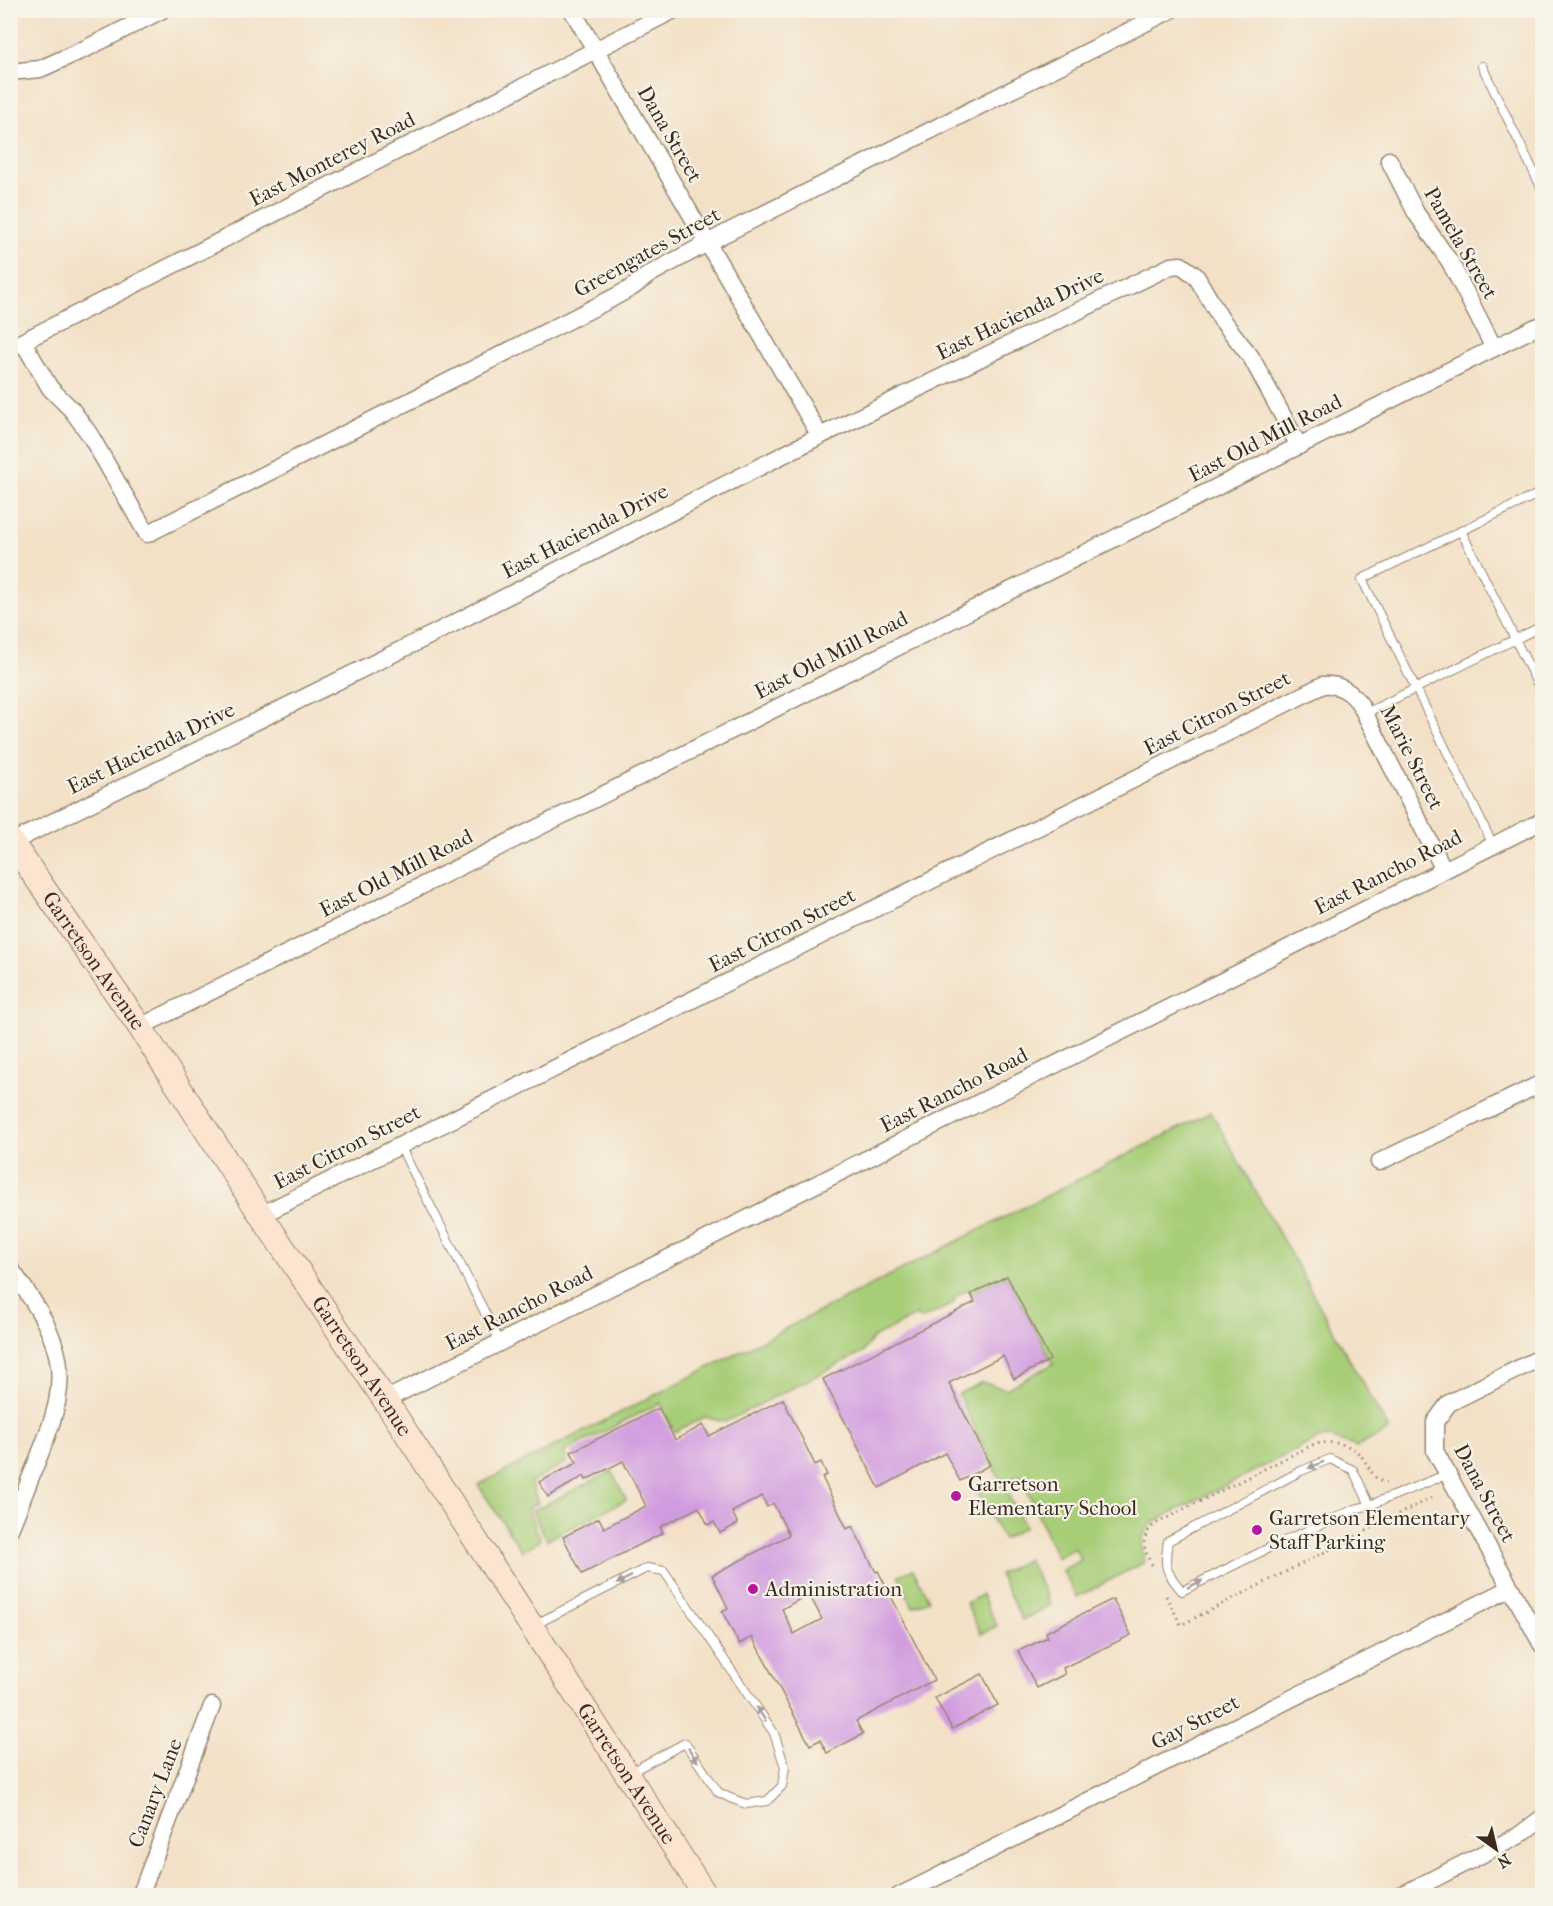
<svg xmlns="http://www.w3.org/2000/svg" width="1553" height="1906" font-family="'IM FELL French Canon',serif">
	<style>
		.green { fill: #a7cd77; stroke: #717c4a; stroke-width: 1.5 }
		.building { fill: #d19cdf; fill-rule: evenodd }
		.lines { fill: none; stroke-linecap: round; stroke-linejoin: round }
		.lane-casing { stroke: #978672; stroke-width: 10 }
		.street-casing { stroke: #978672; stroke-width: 19 }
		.secondary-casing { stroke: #978672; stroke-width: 26 }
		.path { stroke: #978672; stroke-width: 3; stroke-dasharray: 1.5 4.5; stroke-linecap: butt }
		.lane { stroke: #fff; stroke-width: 8 }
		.street { stroke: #fff; stroke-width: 16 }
		.secondary { stroke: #fce5d0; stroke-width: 24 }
		.oneway { fill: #a79f9a }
		.poi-dot { fill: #b5179e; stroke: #f7f3e8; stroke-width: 2 }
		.labels { text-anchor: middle; stroke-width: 4.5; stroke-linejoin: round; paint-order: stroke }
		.street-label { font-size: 21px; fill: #3b2a1e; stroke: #f7f3e8 }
		.poi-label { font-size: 21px; fill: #3b2a1e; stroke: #f7f3e8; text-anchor: start }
	</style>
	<rect width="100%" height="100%" fill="#f7f3e8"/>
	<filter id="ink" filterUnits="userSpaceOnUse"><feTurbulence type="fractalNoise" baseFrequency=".0167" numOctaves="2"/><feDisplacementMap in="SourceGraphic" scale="12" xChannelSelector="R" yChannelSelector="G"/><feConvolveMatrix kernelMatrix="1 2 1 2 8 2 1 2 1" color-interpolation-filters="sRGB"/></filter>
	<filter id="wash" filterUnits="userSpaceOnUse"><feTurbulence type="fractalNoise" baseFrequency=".008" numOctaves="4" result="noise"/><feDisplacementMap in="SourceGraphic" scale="24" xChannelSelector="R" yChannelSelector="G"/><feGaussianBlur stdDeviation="1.35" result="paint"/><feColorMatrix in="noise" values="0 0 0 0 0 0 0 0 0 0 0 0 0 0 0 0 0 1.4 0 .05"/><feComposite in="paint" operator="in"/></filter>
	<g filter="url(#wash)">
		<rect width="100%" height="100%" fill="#f3e1c7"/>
		<!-- green -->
		<g class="green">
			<path d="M 1211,1112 L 1389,1430 L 1357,1447 L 1330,1438 L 1318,1439 L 1155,1521 C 1140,1533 1140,1545 1145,1562 L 1077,1597 L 1062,1570 L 1081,1560 L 1074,1548 L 1057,1558 L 1020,1475 L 1006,1481 L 999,1478 L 958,1394 L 982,1382 L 1006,1389 L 1053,1364 L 1007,1276 L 971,1294 L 969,1289 L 956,1296 L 953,1304 L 921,1319 L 917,1315 L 873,1338 L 863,1352 L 725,1422 L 705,1417 L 674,1432 L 660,1403 L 564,1452 L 567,1462 L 530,1483 L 538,1503 L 527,1509 L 541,1540 L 522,1551 L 478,1485 Z"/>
			<path d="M 612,1471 L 626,1500 L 547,1540 L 532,1511 Z"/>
			<path d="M 1001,1481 L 1025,1527 L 1003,1539 L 978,1493 Z"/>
			<path d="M 1028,1559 L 1051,1605 L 1022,1620 L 999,1574 Z"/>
			<path d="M 913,1569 L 929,1600 L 913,1607 L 898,1576 Z"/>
			<path d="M 982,1595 L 997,1626 L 981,1634 L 966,1603 Z"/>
		</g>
		<g id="blocks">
			<!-- building -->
			<g class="building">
				<path d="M 1007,1276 L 1050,1360 L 1014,1379 L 1003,1356 L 949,1383 L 990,1465 L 960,1481 L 945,1453 L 879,1488 L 823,1379 L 975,1302 L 971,1294 Z"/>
				<path d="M 783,1399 L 815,1465 L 821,1462 L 827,1475 L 822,1477 L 847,1529 L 852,1526 L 876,1572 L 878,1571 L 934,1680 L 856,1721 L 863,1734 L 827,1753 L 820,1740 L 810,1745 L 752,1637 L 739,1644 L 722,1611 L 728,1608 L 712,1575 L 789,1535 L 773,1503 L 767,1507 L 762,1496 L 732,1512 L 738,1524 L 720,1533 L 714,1522 L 708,1525 L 699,1507 L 660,1527 L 663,1533 L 582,1574 L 563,1537 L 599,1518 L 604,1528 L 646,1506 L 623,1461 L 586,1480 L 584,1476 L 548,1497 L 539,1482 L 577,1463 L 571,1452 L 659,1408 L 675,1440 L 703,1425 L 709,1436 ZM 809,1594 L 822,1619 L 794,1634 L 782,1609 Z"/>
				<path d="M 1113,1599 L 1131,1635 L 1063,1668 L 1065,1674 L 1037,1688 L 1018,1651 L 1048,1637 L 1046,1632 Z"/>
				<path d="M 982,1674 L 998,1705 L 952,1729 L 935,1698 Z"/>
			</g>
		</g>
	</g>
	<g filter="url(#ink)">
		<use href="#blocks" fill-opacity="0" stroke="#978672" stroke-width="1.5"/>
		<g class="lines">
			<!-- lane casing -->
			<g class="lane-casing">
				<g id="lane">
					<path d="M 1482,66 L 1542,189"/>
					<path d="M 1461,531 L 1542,492"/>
					<path d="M 1366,713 L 1542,626"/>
					<path d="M 1493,845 L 1362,579 L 1461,531 L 1542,693"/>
					<path d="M 400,1146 L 500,1342"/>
					<path d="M 1370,1505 L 1353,1470 L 1330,1459 L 1301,1471 L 1168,1541 C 1164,1567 1164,1570 1182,1591 L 1271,1547 L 1355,1509 L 1370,1505 L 1448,1474"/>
					<path d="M 532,1626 L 647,1568 L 664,1571 L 774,1733 L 785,1767 L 782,1786 L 767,1801 L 746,1804 L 730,1798 L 718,1792 L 685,1743 L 629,1773"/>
				</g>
			</g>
			<!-- street casing -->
			<g class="street-casing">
				<g id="street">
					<path d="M 572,10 L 820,436"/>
					<path d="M 10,72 L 40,69 L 87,48 L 162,10"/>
					<path d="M 1389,160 L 1416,213 L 1450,262 L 1494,348"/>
					<path d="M 23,342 L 50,388 L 72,410 L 90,435 L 147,534 L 611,299 L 631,288 L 650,274 L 726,233 L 1171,10"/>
					<path d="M 10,348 L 674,10"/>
					<path d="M 12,842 L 435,633 L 820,436 L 1171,266 L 1181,265 L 1196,276 L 1221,319 L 1251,357 L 1299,446"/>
					<path d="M 140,1027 L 1534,328 L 1542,325"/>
					<path d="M 1379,1162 L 1542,1083"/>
					<path d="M 261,1215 L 1323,685 C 1339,683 1353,693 1361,706 L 1444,870"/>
					<path d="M 10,1268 C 27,1292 45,1316 54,1344 C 69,1386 51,1426 36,1464 C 27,1486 19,1508 10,1529"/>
					<path d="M 1542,1357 L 1449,1403 L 1435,1422 L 1435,1451 L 1542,1645"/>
					<path d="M 385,1400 L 1542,821"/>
					<path d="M 140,1896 L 212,1706"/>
					<path d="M 899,1896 L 1511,1588"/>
					<path d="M 1400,1896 L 1518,1836 L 1542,1818"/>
				</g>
			</g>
			<!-- secondary casing -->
			<g class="secondary-casing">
				<g id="secondary">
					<path id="s1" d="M 10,840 L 140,1027 L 261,1215 L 385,1400 L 706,1896"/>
				</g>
			</g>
			<!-- path -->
			<g class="path">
				<path d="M 1152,1565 C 1143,1548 1139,1538 1155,1524 L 1312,1445 C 1329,1440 1349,1442 1361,1456 C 1370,1466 1372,1480 1386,1483"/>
				<path d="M 1166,1596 L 1181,1625 L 1431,1498"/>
			</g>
			<!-- lane -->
			<use href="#lane" class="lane"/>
			<!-- street -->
			<use href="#street" class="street"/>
			<!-- secondary -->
			<use href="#secondary" class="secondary"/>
		</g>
		<!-- one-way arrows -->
		<defs><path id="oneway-solid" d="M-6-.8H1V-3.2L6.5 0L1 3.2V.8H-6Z" transform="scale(1.5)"/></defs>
		<g class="oneway">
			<use href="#oneway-solid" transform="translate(1316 1465) rotate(157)"/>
			<use href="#oneway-solid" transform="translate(624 1580) rotate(153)"/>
			<use href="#oneway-solid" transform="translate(1195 1584) rotate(-26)"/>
			<use href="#oneway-solid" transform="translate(761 1714) rotate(-124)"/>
			<use href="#oneway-solid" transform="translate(693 1755) rotate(56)"/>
		</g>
	</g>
	<!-- markers -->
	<g class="poi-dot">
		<circle cx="956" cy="1496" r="6"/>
		<circle cx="1257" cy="1530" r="6"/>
		<circle cx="753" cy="1589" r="6"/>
	</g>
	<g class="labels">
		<!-- street labels -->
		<g class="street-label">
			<text transform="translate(670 134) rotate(60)" y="7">Dana Street</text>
			<text transform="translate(332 159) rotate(-27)" y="7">East Monterey Road</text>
			<text transform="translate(1461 243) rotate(60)" y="7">Pamela Street</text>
			<text transform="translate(647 252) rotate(-29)" y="7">Greengates Street</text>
			<text transform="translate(1020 314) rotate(-26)" y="7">East Hacienda Drive</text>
			<text transform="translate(1265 438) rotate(-27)" y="7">East Old Mill Road</text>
			<text transform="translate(585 531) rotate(-27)" y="7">East Hacienda Drive</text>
			<text transform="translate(831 655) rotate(-27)" y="7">East Old Mill Road</text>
			<text transform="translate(1217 713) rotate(-27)" y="7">East Citron Street</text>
			<text transform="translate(151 748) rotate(-26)" y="7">East Hacienda Drive</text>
			<text transform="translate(1412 757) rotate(63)" y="7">Marie Street</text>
			<text transform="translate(1388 872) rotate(-27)" y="7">East Rancho Road</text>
			<text transform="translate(396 873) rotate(-27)" y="7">East Old Mill Road</text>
			<text transform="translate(782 930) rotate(-27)" y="7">East Citron Street</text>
			<text dy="7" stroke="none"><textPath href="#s1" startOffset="147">Garretson Avenue</textPath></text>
			<text transform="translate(954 1090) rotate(-27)" y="7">East Rancho Road</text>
			<text transform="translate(347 1147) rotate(-27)" y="7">East Citron Street</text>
			<text transform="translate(519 1308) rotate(-27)" y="7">East Rancho Road</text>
			<text dy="7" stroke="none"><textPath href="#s1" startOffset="633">Garretson Avenue</textPath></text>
			<text transform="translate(1485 1493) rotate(62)" y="7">Dana Street</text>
			<text transform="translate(1195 1722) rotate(-27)" y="7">Gay Street</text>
			<text dy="7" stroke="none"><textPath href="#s1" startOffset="1119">Garretson Avenue</textPath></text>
			<text transform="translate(155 1793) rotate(-69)" y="7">Canary Lane</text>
		</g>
		<!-- poi labels -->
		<g class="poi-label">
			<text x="968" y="1491">Garretson<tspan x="968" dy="24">Elementary School</tspan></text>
			<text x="1269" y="1525">Garretson Elementary<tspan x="1269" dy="24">Staff Parking</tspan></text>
			<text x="765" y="1596">Administration</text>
		</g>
	</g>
	<!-- margin -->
	<rect width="1553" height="1906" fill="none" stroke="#f7f3e8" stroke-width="36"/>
	<!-- north arrow -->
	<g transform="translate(1496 1849) rotate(146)" stroke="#f7f3e8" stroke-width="4.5" paint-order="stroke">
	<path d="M0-4.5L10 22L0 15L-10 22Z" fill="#3b2a1e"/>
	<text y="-9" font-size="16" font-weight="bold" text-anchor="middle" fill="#3b2a1e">N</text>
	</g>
</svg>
